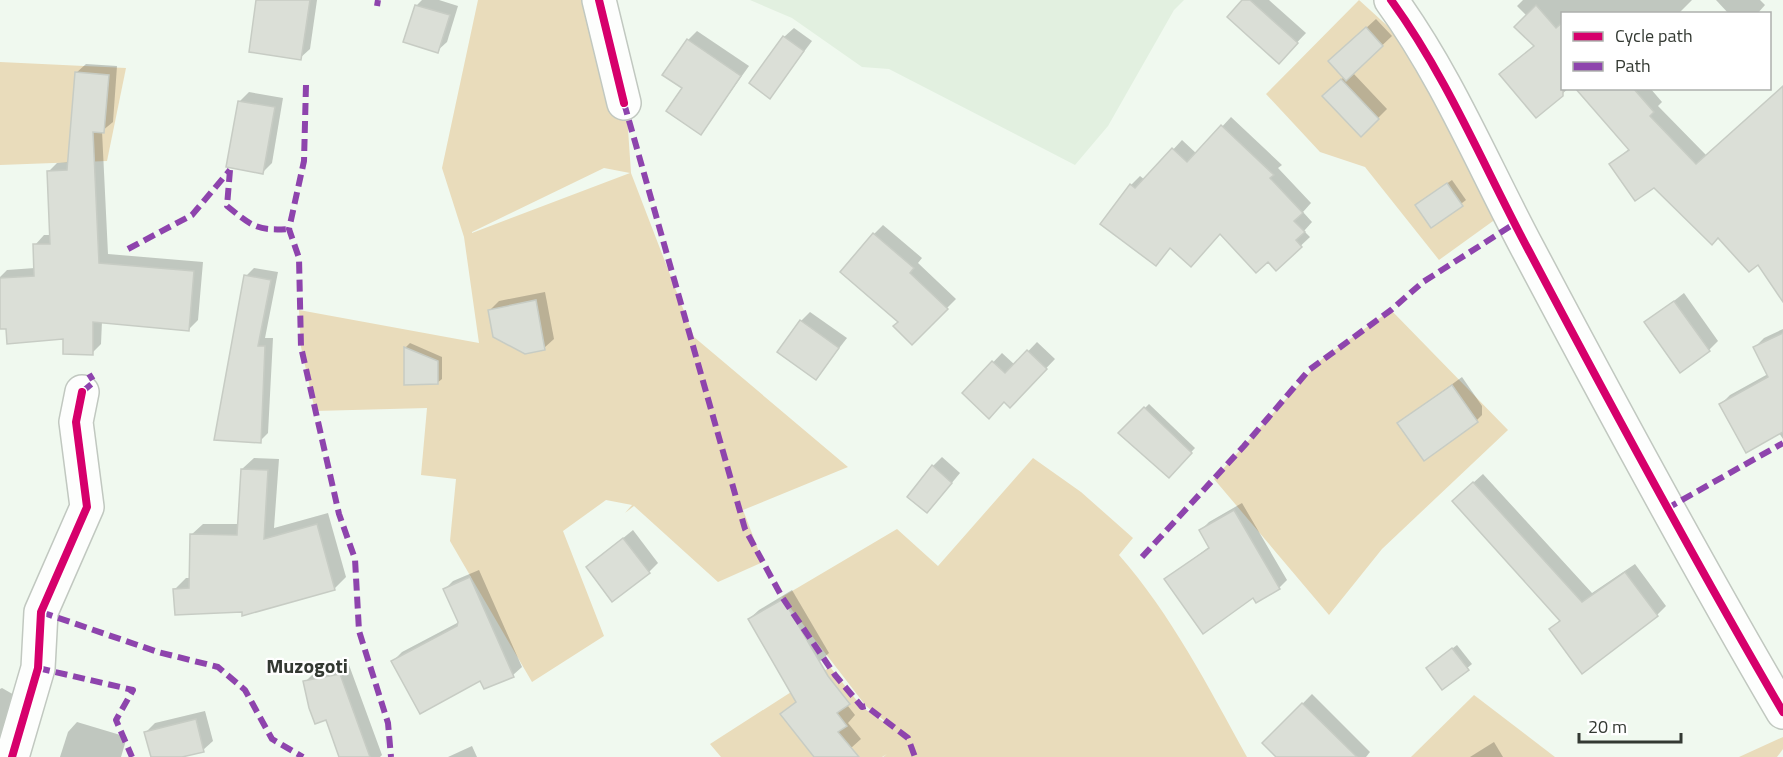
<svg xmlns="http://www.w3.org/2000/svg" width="1783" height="757" font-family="'Titillium Web',sans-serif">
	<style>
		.built { fill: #e2f0e0 }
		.green { fill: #e9dcbb; fill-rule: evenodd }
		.shadow { fill: #0003 }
		.building { fill: #dbdfd7; stroke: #c7ccc4; stroke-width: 1.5 }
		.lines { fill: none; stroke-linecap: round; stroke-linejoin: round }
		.minor-casing { stroke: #c1c8c0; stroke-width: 36 }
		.minor { stroke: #fdfefd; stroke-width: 33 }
		.quiet { stroke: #8e44ad; stroke-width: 6; stroke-dasharray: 12 6; stroke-linecap: butt }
		.cycleway-casing { stroke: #fff; stroke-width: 11 }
		.cycleway { stroke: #d6006c; stroke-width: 8 }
		.labels { text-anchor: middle; stroke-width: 4.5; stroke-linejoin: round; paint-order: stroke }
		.quarter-label { font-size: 20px; font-weight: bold; fill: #333932; stroke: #fff }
	</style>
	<rect width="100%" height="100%" fill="#f0f9ef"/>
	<!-- built -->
	<path class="built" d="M 750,0 L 1184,0 L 1174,10 L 1108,126 L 1075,165 L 889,69 L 862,67 L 792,18 Z"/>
	<!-- green -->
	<g class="green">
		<path d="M 478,0 L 606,0 L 625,85 L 631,173 L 694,337 L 848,467 L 743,510 L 763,562 L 718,582 L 634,506 L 625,513 L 632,505 L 606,500 L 563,531 L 604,636 L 532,682 L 450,541 L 456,479 L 421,475 L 427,408 L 315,411 L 301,347 L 299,310 L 479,343 L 464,237 L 442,168 ZM 604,168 L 630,173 L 472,233 L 472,232 Z"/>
		<path d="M 1359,0 L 1426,61 L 1500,216 L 1439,260 L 1365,167 L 1320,152 L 1266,94 Z"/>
		<path d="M 0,62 L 126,68 L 107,161 L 0,165 Z"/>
		<path d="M 1391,310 L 1508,430 L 1382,549 L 1329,615 L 1214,479 L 1322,359 Z"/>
		<path d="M 1033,458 L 1081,492 L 1133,538 L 1119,555 C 1171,614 1209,688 1247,757 L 883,757 L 887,754 L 882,757 L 721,757 L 710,744 L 830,667 L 862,707 L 896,730 L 866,706 L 782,597 L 897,529 L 938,566 Z"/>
		<path d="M 1474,695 L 1555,757 L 1411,757 Z"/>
		<path d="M 1783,737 L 1783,749 L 1777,757 L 1739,757 Z"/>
	</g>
	<!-- shadow -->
	<g class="shadow">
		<path d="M 258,0 L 317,0 L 310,49 L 300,58 Z"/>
		<path d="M 422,0 L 439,0 L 458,6 L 447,42 L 437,51 L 405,41 L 417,5 Z"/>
		<path d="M 1244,0 L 1269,0 L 1306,33 L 1288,52 Z"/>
		<path d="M 1523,0 L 1692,0 L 1678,14 L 1562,14 L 1562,88 L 1569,88 L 1536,116 L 1511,65 L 1535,45 L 1527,16 L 1517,6 Z"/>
		<path d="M 1716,0 L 1760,0 L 1765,5 L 1757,14 L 1729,14 Z"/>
		<path d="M 1376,19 L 1392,36 L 1353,73 L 1387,109 L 1361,135 L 1324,96 L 1344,77 L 1340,52 Z"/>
		<path d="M 794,28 L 812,41 L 770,97 L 784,37 Z"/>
		<path d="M 697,31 L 749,66 L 701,133 L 684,88 L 688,40 Z"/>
		<path d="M 86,64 L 117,66 L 113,122 L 102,131 L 108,254 L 203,262 L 198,320 L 189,329 L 102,321 L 101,344 L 92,353 L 65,338 L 0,327 L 0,277 L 7,270 L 35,268 L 35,245 L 44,235 L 51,235 L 48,172 L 57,163 L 69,162 L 76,73 Z"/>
		<path d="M 1783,87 L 1783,300 L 1758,263 L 1718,236 L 1654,186 L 1611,164 L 1630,148 L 1577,88 L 1650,88 L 1662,102 L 1658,106 L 1706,155 Z"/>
		<path d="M 249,92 L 283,98 L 272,163 L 263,172 L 240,101 Z"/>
		<path d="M 1231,117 L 1282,165 L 1278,168 L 1311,203 L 1303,212 L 1312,222 L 1304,231 L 1310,237 L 1276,269 L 1268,260 L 1221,232 L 1171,247 L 1156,264 L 1102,223 L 1131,185 L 1140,176 L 1145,180 L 1182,140 L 1197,154 Z"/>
		<path d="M 1452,180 L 1466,200 L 1432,226 L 1422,201 Z"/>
		<path d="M 883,225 L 922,258 L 918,263 L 956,299 L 912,343 L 900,322 L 874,234 Z"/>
		<path d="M 254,268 L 278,272 L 265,338 L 273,338 L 268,433 L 260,441 L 246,276 Z"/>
		<path d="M 545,292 L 554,339 L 544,348 L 490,310 L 499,301 Z"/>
		<path d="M 1684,293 L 1718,341 L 1709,350 L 1646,323 Z"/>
		<path d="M 810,312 L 847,338 L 816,378 L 801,321 Z"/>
		<path d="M 1783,329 L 1783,439 L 1779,433 L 1721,404 L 1730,395 L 1768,374 L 1755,347 L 1764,338 Z"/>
		<path d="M 1037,342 L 1055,359 L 1010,406 L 1004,400 L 964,393 L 1002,353 L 1015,365 Z"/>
		<path d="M 410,343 L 442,357 L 442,379 L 437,383 L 406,383 L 405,348 Z"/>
		<path d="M 1462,377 L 1482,406 L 1482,415 L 1472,425 L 1399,423 Z"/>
		<path d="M 1149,404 L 1195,448 L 1169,476 L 1120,433 Z"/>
		<path d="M 942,457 L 960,473 L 936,502 L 933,466 Z"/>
		<path d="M 254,458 L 279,459 L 274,528 L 328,513 L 346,577 L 335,588 L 244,614 L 243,611 L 175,589 L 186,578 L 191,578 L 191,535 L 203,524 L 239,524 L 242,469 Z"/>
		<path d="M 1483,474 L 1592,593 L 1635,564 L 1666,606 L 1657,615 L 1550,630 L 1561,619 L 1463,492 Z"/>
		<path d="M 1242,503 L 1287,580 L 1279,588 L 1253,596 L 1166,580 L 1210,546 L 1201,530 L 1209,522 Z"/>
		<path d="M 633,530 L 658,563 L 649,572 L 588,567 Z"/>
		<path d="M 479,570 L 522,667 L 513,675 L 481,679 L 393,661 L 402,652 L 459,622 L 445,589 L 453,581 Z"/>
		<path d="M 792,590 L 829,653 L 819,662 L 749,619 L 759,610 Z"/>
		<path d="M 1457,645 L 1472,664 L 1443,688 L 1432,664 Z"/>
		<path d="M 349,665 L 382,755 L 380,757 L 341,757 L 327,718 L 305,682 L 314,673 Z"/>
		<path d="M 2,688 L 16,696 L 0,742 L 0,689 Z"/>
		<path d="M 834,688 L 855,715 L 848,723 L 861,739 L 841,757 L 816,757 Z"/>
		<path d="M 1312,694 L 1370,752 L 1366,757 L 1278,757 L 1264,743 Z"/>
		<path d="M 205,711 L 213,741 L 203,750 L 175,757 L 152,757 L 146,732 L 155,723 Z"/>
		<path d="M 77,722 L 127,737 L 121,757 L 60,757 L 68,732 Z"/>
		<path d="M 1494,742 L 1503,757 L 1470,757 Z"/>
		<path d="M 472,746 L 477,757 L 448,757 Z"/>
	</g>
	<!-- building -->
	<g class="building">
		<path d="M 256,0 L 310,0 L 301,60 L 249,52 Z"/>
		<path d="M 1242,0 L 1250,0 L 1298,43 L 1279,64 L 1227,17 Z"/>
		<path d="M 415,5 L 450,15 L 438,53 L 403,42 Z"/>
		<path d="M 1536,5 L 1556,28 L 1563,22 L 1563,96 L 1536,118 L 1499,74 L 1534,46 L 1514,27 Z"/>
		<path d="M 1366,27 L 1383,46 L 1346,81 L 1328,61 Z"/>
		<path d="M 783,36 L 804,51 L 770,99 L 749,83 Z"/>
		<path d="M 687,39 L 741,76 L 701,135 L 666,111 L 682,88 L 662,75 Z"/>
		<path d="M 75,72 L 109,75 L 104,133 L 93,132 L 99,263 L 194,271 L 189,331 L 93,322 L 93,355 L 63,354 L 63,339 L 7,344 L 6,329 L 0,329 L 0,278 L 34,276 L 33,244 L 50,244 L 47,171 L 67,170 Z"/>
		<path d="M 1341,79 L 1379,119 L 1361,137 L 1322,96 Z"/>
		<path d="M 1783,86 L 1783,302 L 1758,265 L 1749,272 L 1718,238 L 1712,245 L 1654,188 L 1635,201 L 1609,164 L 1629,150 L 1575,88 L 1633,88 L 1654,112 L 1650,116 L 1696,164 Z"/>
		<path d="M 238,101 L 275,107 L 263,174 L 226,167 Z"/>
		<path d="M 1221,125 L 1274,175 L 1270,178 L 1303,213 L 1294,221 L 1305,232 L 1296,240 L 1302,247 L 1276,271 L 1268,262 L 1256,273 L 1220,234 L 1191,267 L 1170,248 L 1156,266 L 1100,224 L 1130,184 L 1135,188 L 1172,148 L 1187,162 Z"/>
		<path d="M 1447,183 L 1463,206 L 1431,228 L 1415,205 Z"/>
		<path d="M 873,233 L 914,268 L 910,273 L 948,309 L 912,345 L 893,326 L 898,322 L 840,272 Z"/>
		<path d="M 244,275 L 271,280 L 258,346 L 265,346 L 261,443 L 214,440 Z"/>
		<path d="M 536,300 L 545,350 L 525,354 L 493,337 L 488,310 Z"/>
		<path d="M 1674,301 L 1710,351 L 1680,373 L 1644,322 Z"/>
		<path d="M 800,320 L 839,348 L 816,380 L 777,352 Z"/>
		<path d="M 1783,333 L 1783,432 L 1746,453 L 1719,404 L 1768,377 L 1753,347 Z"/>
		<path d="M 404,347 L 438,361 L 438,384 L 404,385 Z"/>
		<path d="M 1027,350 L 1047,369 L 1010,408 L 1004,402 L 989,419 L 962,393 L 992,361 L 1005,373 Z"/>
		<path d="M 1452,385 L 1478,422 L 1424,461 L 1397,423 Z"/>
		<path d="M 1144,407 L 1192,453 L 1169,478 L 1118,433 Z"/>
		<path d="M 932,465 L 952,483 L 927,513 L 907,497 Z"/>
		<path d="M 241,469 L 268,470 L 264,539 L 317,524 L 335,590 L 242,616 L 242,612 L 175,615 L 173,589 L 189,588 L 190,534 L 237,535 Z"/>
		<path d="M 1473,482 L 1582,602 L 1625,572 L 1658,616 L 1582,674 L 1549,629 L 1560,621 L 1452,501 Z"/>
		<path d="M 1234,510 L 1280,589 L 1256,603 L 1253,598 L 1203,634 L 1164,579 L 1209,548 L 1199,530 Z"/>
		<path d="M 623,538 L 650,573 L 612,602 L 586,567 Z"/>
		<path d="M 470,577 L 514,677 L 484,689 L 480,681 L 420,714 L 391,661 L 457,626 L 458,622 L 443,589 Z"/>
		<path d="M 783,599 L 828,676 L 850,704 L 837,713 L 847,726 L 838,732 L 859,757 L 814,757 L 780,714 L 796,702 L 748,619 Z"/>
		<path d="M 1452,648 L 1469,670 L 1442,690 L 1426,668 Z"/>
		<path d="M 340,674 L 370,757 L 339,757 L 326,720 L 315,724 L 309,708 L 303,681 Z"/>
		<path d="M 1302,703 L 1357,757 L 1276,757 L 1262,743 Z"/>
		<path d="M 196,719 L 204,752 L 182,757 L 151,757 L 144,732 Z"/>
	</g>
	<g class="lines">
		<!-- minor casing -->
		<g class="minor-casing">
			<g id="minor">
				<path d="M 599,0 L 624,103"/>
				<path d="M 1391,0 C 1447,77 1484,167 1529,251 C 1611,406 1694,560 1783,712"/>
				<path d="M 12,757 L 38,668 L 41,612 L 87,507 L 76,422 L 82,392"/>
			</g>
		</g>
		<!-- minor -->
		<use href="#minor" class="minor"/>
		<!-- quiet -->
		<g class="quiet">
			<path d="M 377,6 L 378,0"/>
			<path d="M 306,85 L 304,161 L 289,229 L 299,258 L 301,347 L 339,514 L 355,559 L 359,631 L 388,723 L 391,757"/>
			<path d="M 624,103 L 745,529 L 782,597 L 835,675 L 862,707 L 866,706 L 908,738 L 915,757"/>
			<path d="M 230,170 L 227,206 C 252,226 256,231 289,229"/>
			<path d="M 128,249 L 192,215 L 230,170"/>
			<path d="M 82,392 L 94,382 L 89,374"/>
			<path d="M 1666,509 L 1783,443"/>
			<path d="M 1142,557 L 1244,446 L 1309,370 L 1391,310 L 1423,282 L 1514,224"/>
			<path d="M 41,612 L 158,652 L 218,667 L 245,690 L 272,739 L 303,757"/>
			<path d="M 38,668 L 133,690 L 116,720 L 132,757"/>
		</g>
		<!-- cycleway casing -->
		<g class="cycleway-casing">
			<g id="cycleway">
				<path d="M 599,0 L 624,103"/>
				<path d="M 1391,0 C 1447,77 1484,167 1529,251 C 1611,406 1694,560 1783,712"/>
				<path d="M 12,757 L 38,668 L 41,612 L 87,507 L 76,422 L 82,392"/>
			</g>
		</g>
		<!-- cycleway -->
		<use href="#cycleway" class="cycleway"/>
	</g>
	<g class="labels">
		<!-- quarter labels -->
		<g class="quarter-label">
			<text x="307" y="673">Muzogoti</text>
		</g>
	</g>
	<!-- legend -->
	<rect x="1561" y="12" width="210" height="78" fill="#ffffff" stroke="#adb0ad" stroke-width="1.5"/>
	<rect x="1573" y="32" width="30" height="9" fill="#d6006c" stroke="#adb0ad" stroke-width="1.5"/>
	<text x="1615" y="42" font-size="18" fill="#333932">Cycle path</text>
	<rect x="1573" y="62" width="30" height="9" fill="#8e44ad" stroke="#adb0ad" stroke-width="1.5"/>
	<text x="1615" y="72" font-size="18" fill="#333932">Path</text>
	<!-- scale -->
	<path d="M1579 733v9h102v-9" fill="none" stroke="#333932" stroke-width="3"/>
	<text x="1588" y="733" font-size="18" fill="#333932" stroke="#ffffff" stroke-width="4.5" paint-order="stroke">20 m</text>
</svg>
